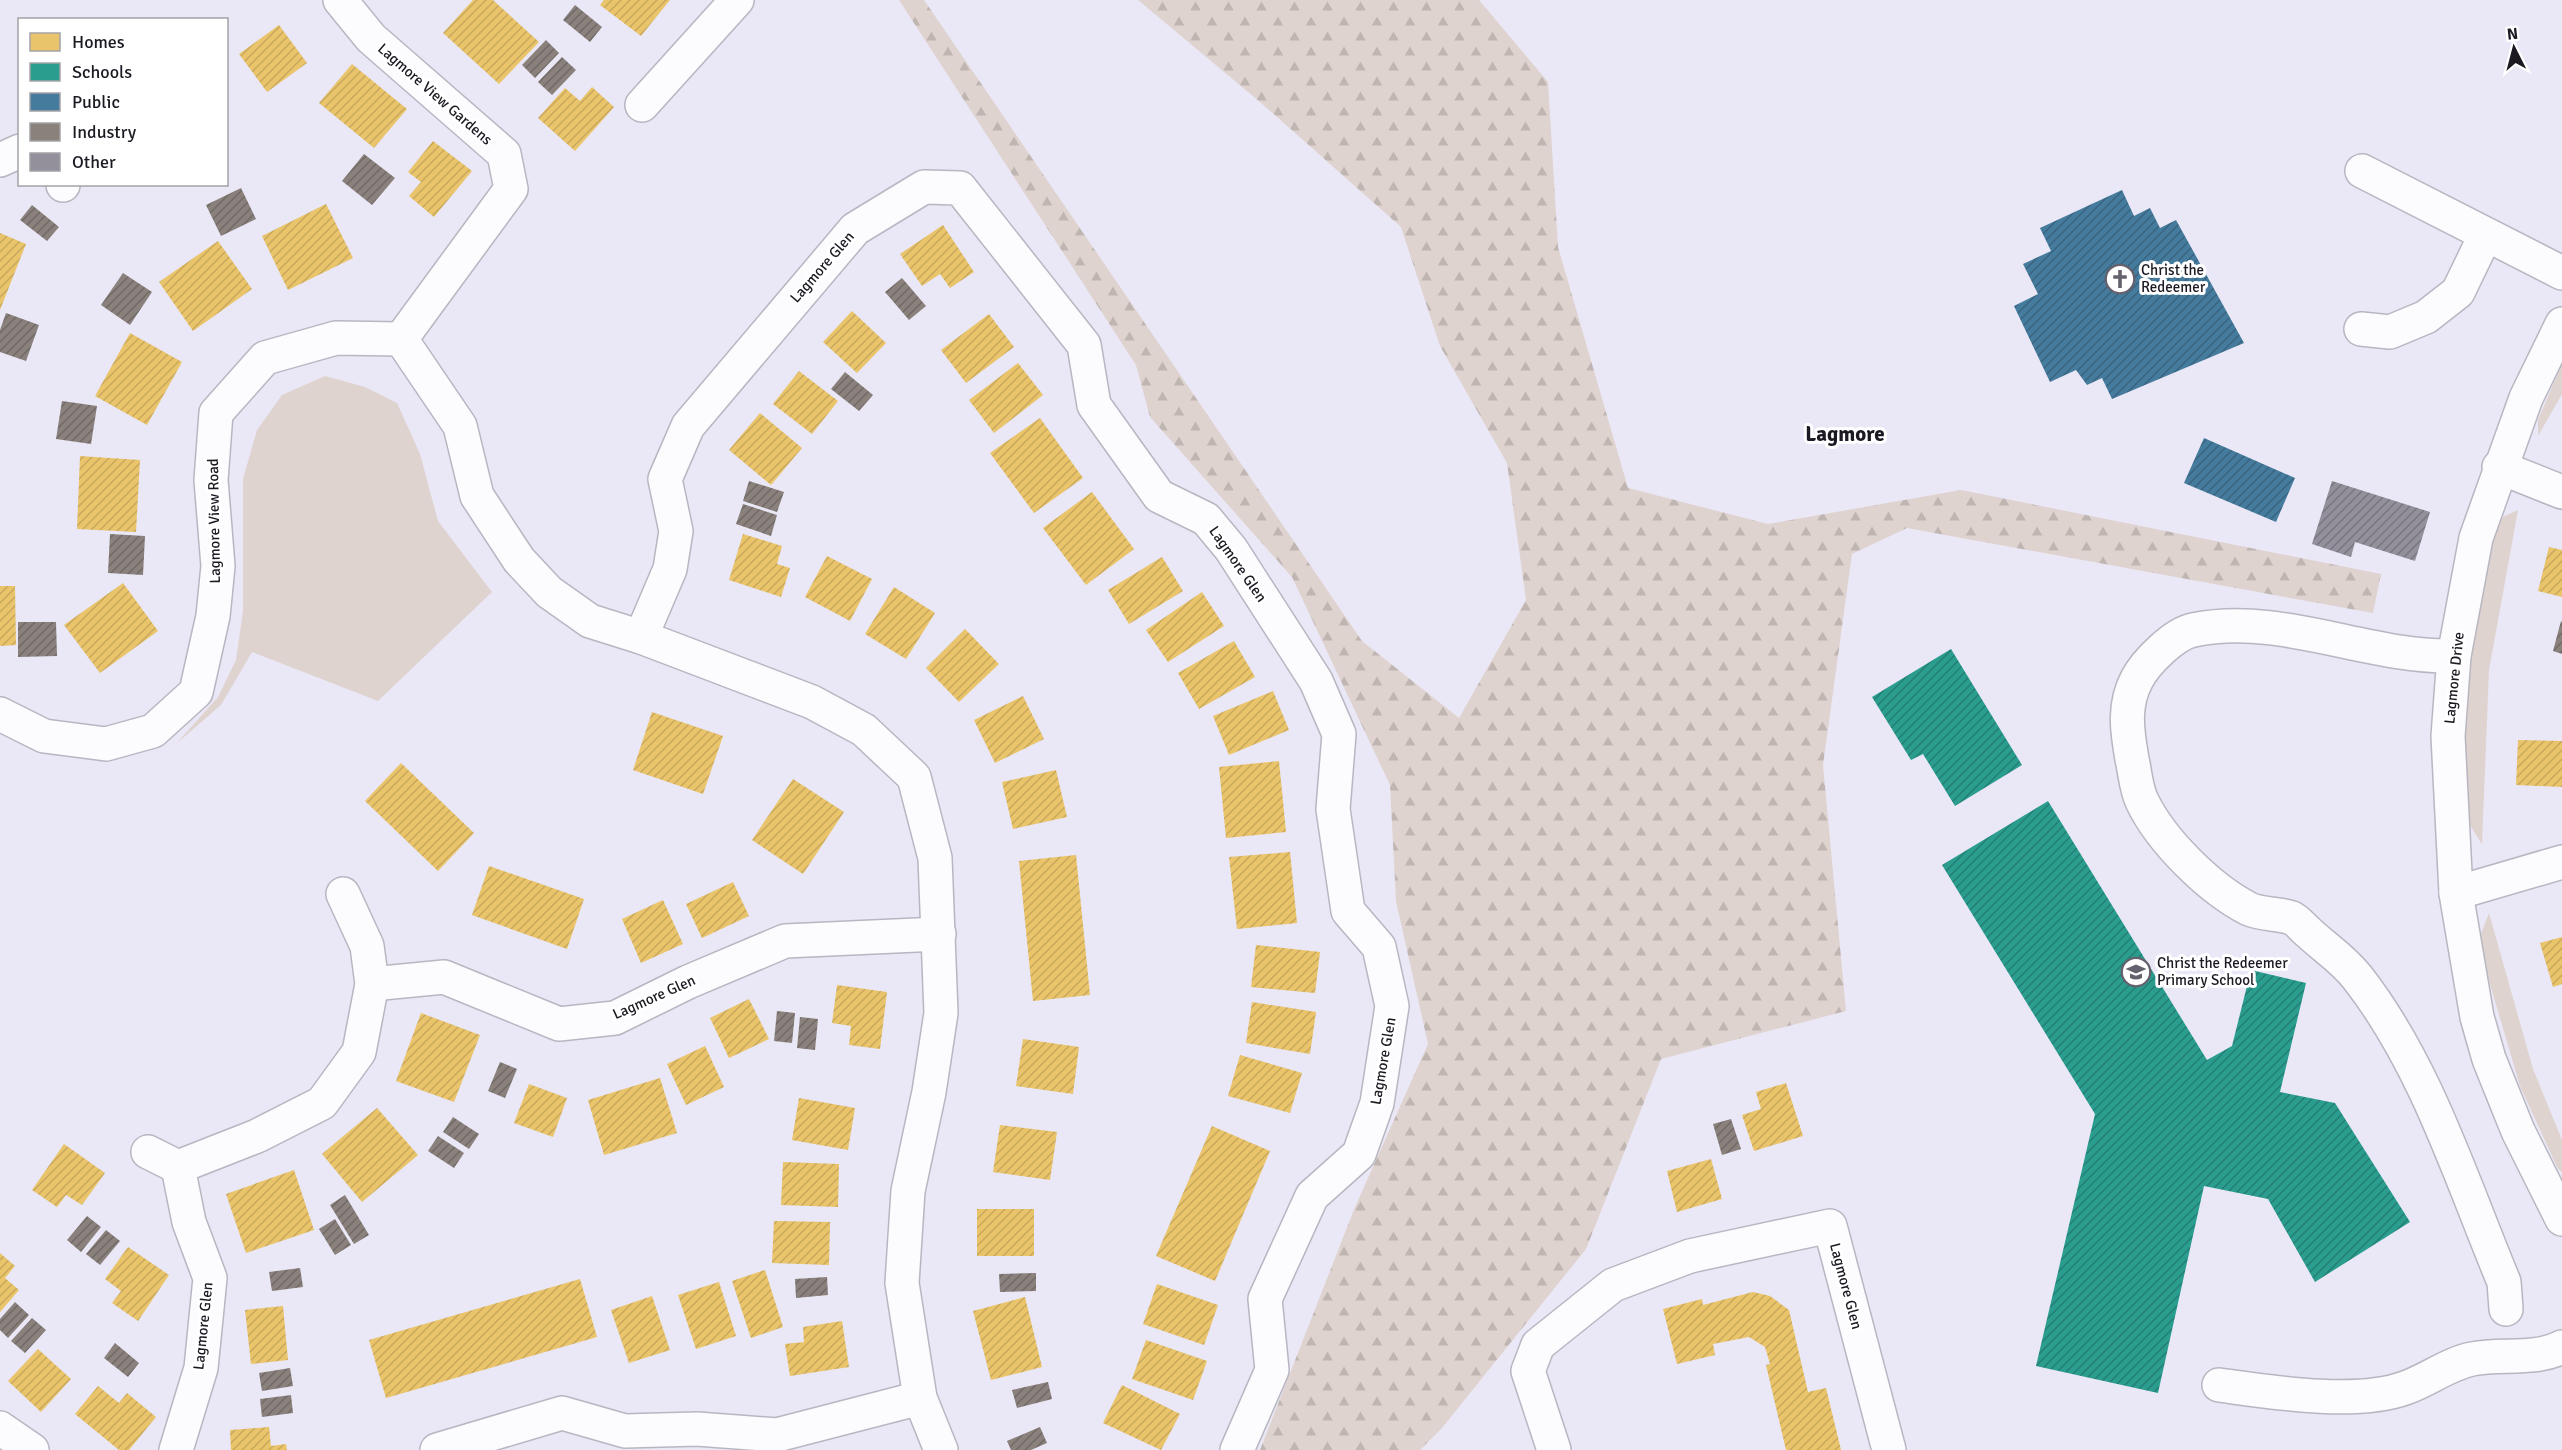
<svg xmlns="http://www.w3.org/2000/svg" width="2562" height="1450" font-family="Signika,sans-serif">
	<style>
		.green { fill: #dfd3cf }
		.forest { fill: url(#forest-firs) }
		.homes { fill: url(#homes-hatch) }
		.schools { fill: url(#schools-hatch) }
		.public { fill: url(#public-hatch) }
		.industry { fill: url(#industry-hatch) }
		.building { fill: url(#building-hatch) }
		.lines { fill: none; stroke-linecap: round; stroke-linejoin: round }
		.minor-casing { stroke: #b8b6c1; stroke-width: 36 }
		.minor { stroke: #fcfbfe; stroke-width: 33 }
		.labels { text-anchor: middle; stroke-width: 6; stroke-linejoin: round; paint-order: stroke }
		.street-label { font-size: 15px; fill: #1c1923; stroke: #fff }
		.poi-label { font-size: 15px; fill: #1c1923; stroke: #fff; text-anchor: start }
		.district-label { font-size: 21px; font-weight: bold; fill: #1c1923; stroke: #fff }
	</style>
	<defs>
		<pattern id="forest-firs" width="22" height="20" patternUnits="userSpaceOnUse" patternTransform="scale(1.5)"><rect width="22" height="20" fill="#dfd3cf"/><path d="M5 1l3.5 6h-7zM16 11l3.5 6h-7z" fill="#bfb5b1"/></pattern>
		<pattern id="homes-hatch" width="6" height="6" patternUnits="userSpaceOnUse" patternTransform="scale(1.5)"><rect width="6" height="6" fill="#e9c46a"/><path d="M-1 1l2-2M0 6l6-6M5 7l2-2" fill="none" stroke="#c7a85c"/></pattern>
		<pattern id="schools-hatch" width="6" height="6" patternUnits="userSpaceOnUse" patternTransform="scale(1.5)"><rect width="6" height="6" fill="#2a9d8f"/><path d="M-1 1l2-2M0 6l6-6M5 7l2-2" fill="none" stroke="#237f74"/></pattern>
		<pattern id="public-hatch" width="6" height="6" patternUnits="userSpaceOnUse" patternTransform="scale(1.5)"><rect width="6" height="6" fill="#457b9d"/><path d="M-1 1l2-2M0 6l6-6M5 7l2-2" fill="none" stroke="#396480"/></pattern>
		<pattern id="industry-hatch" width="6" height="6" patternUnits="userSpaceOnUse" patternTransform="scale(1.5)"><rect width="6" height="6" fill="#8a817c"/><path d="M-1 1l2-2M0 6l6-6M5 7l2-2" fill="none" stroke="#706965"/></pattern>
		<pattern id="building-hatch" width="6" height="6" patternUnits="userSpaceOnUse" patternTransform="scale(1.5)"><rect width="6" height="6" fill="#93909b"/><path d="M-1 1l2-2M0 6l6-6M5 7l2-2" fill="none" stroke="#77757e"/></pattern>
	</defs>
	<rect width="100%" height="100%" fill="#eae7f6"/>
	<!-- green -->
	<g class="green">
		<path d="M 2562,364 L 2562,394 L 2538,436 L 2538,420 Z"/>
		<path d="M 325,376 L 365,387 L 397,403 L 420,454 L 438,521 L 492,592 L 378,701 L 252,652 L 221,705 L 176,744 L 218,697 L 236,660 L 243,611 L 243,479 L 257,430 L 282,395 Z"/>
		<path d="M 2518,510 L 2489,670 L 2482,844 L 2466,819 L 2462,772 L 2472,649 L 2485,563 L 2494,531 L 2503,517 Z"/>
		<path d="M 2489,913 L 2533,1069 L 2562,1140 L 2562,1172 L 2558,1169 L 2520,1086 L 2490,984 L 2479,939 Z"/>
	</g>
	<!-- forest -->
	<path class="forest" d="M 899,0 L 924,0 L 1362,641 L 1459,718 L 1526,600 L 1507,463 L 1440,346 L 1401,227 L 1260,102 L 1138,0 L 1479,0 L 1548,82 L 1558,247 L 1628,488 L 1768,524 L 1961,490 L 2381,574 L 2373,613 L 1907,528 L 1852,554 L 1823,765 L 1846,1011 L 1661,1059 L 1586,1249 L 1442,1428 L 1420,1450 L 1260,1450 L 1355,1207 L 1428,1044 L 1396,901 L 1390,785 L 1292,577 L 1150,417 L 1136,365 Z"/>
	<!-- homes -->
	<g class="homes">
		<path d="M 473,0 L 493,0 L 539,42 L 499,84 L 443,33 Z"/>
		<path d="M 604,0 L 670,0 L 641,36 L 600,5 Z"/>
		<path d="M 279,25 L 307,63 L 267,92 L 239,54 Z"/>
		<path d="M 352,64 L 407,109 L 374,148 L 319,103 Z"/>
		<path d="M 592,87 L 614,107 L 575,151 L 538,118 L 565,88 L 580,101 Z"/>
		<path d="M 433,141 L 472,171 L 434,217 L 409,196 L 421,182 L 408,172 Z"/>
		<path d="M 326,204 L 353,258 L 288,290 L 262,236 Z"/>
		<path d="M 943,225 L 974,272 L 950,288 L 940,274 L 922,286 L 900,254 Z"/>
		<path d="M 0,233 L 26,244 L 0,310 Z"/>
		<path d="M 218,241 L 252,289 L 193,331 L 159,282 Z"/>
		<path d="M 852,311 L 886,343 L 857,373 L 823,342 Z"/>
		<path d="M 989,314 L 1014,347 L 966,383 L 941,350 Z"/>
		<path d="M 130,333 L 182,362 L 147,425 L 95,396 Z"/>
		<path d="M 1018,363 L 1043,395 L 994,433 L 969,400 Z"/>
		<path d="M 799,371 L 838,401 L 812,434 L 773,404 Z"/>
		<path d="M 760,413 L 802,448 L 771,485 L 729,450 Z"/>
		<path d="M 1040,418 L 1083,478 L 1034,513 L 990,453 Z"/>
		<path d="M 80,456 L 140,460 L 136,532 L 77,529 Z"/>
		<path d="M 1092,492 L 1134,549 L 1086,585 L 1043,528 Z"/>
		<path d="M 743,534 L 782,546 L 777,564 L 790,568 L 781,597 L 729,580 Z"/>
		<path d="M 2549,547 L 2562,550 L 2562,597 L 2538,591 Z"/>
		<path d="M 827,556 L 872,579 L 850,621 L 805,597 Z"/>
		<path d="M 1162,557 L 1183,591 L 1129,624 L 1108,590 Z"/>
		<path d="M 123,583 L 158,631 L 100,673 L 64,625 Z"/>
		<path d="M 0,586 L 15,586 L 16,645 L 0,646 Z"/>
		<path d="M 894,587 L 935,613 L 906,659 L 865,634 Z"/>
		<path d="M 1202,592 L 1224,626 L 1168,662 L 1146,630 Z"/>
		<path d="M 965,629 L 999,664 L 959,702 L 926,668 Z"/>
		<path d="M 1234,641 L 1255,677 L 1199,709 L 1178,673 Z"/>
		<path d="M 1273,691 L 1289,730 L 1229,755 L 1213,716 Z"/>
		<path d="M 1023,696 L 1044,739 L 995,763 L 974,720 Z"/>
		<path d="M 652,712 L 723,736 L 703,794 L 633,770 Z"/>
		<path d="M 2518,740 L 2562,741 L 2562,787 L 2516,785 Z"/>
		<path d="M 1279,761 L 1286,832 L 1226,838 L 1219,767 Z"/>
		<path d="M 401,763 L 474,833 L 438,871 L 365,801 Z"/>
		<path d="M 1056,770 L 1067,817 L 1013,829 L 1002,782 Z"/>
		<path d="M 793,779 L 844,812 L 803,874 L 752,840 Z"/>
		<path d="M 1290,852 L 1297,923 L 1237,929 L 1229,857 Z"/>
		<path d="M 1076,855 L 1090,995 L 1033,1001 L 1019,861 Z"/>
		<path d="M 489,866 L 584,899 L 567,949 L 472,915 Z"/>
		<path d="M 733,882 L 749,916 L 702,938 L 686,904 Z"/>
		<path d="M 663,900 L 683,944 L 641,963 L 622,919 Z"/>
		<path d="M 2562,937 L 2562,984 L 2553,987 L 2540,943 Z"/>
		<path d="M 1256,945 L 1320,952 L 1315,993 L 1251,987 Z"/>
		<path d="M 837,985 L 887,992 L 880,1049 L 849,1045 L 851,1026 L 832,1023 Z"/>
		<path d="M 749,999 L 769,1039 L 729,1058 L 710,1018 Z"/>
		<path d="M 1252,1002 L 1316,1012 L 1310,1054 L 1246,1043 Z"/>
		<path d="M 421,1013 L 480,1035 L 454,1102 L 396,1081 Z"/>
		<path d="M 1023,1039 L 1079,1047 L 1073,1094 L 1016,1086 Z"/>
		<path d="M 705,1046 L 724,1087 L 686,1105 L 667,1064 Z"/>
		<path d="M 1240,1055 L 1302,1073 L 1290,1113 L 1228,1096 Z"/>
		<path d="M 660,1078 L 677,1133 L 604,1155 L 588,1100 Z"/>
		<path d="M 1786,1083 L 1803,1136 L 1754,1151 L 1742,1115 L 1761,1109 L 1756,1092 Z"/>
		<path d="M 529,1084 L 567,1098 L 553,1137 L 514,1123 Z"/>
		<path d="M 799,1098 L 855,1108 L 848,1150 L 792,1140 Z"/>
		<path d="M 377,1108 L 418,1155 L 362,1202 L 322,1154 Z"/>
		<path d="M 1000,1125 L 1057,1132 L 1050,1180 L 993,1172 Z"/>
		<path d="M 1212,1126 L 1270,1151 L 1215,1281 L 1156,1256 Z"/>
		<path d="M 64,1144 L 105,1173 L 82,1205 L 66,1195 L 57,1207 L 32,1190 Z"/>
		<path d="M 1711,1159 L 1722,1199 L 1677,1212 L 1667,1171 Z"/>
		<path d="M 783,1162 L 839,1164 L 838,1207 L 781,1205 Z"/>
		<path d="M 294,1170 L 314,1230 L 246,1253 L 226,1194 Z"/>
		<rect x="977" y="1209" width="57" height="47"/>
		<path d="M 774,1221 L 830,1222 L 829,1265 L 772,1263 Z"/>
		<path d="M 128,1247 L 169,1275 L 138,1321 L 112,1303 L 121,1291 L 105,1279 Z"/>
		<path d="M 0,1253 L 15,1266 L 5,1278 L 19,1290 L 0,1312 Z"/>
		<path d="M 765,1270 L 783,1327 L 751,1338 L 732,1281 Z"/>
		<path d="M 580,1279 L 597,1337 L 386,1398 L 369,1340 Z"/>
		<path d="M 719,1282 L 736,1336 L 696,1349 L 678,1295 Z"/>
		<path d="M 1157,1284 L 1218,1305 L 1204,1345 L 1143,1324 Z"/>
		<path d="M 1753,1292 L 1770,1296 L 1789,1310 L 1808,1392 L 1826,1388 L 1841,1450 L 1786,1450 L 1766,1365 L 1770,1364 L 1765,1347 L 1749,1337 L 1713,1344 L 1715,1355 L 1677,1364 L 1663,1309 L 1702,1299 L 1703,1305 Z"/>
		<path d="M 652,1296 L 670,1350 L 629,1363 L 611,1310 Z"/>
		<path d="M 1025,1297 L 1042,1367 L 991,1380 L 973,1311 Z"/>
		<path d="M 283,1306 L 288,1360 L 251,1364 L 245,1310 Z"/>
		<path d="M 842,1321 L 849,1367 L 790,1376 L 785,1344 L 804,1342 L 803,1327 Z"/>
		<path d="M 1146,1340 L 1207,1361 L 1193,1400 L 1132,1379 Z"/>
		<path d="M 38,1349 L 71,1379 L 41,1412 L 8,1381 Z"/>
		<path d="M 1122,1385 L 1180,1414 L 1161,1450 L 1103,1423 Z"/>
		<path d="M 98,1386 L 119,1403 L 127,1393 L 156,1417 L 129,1450 L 119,1450 L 75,1414 Z"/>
		<path d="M 269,1427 L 271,1446 L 286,1444 L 287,1450 L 231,1450 L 230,1430 Z"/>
	</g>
	<!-- schools -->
	<g class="schools">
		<path d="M 1951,649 L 2022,765 L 1955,806 L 1923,754 L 1911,760 L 1872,697 Z"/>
		<path d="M 2048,801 L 2207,1060 L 2232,1046 L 2251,970 L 2306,983 L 2280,1092 L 2335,1103 L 2410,1222 L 2315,1282 L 2268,1199 L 2204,1186 L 2158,1393 L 2036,1366 L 2095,1114 L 1942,865 Z"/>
	</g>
	<!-- public -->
	<g class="public">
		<path d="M 2122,190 L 2134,216 L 2150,208 L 2160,228 L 2176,220 L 2244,343 L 2112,399 L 2102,378 L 2087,385 L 2076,370 L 2050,382 L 2014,306 L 2038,294 L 2023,264 L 2051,251 L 2040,228 Z"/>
		<path d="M 2204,438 L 2295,478 L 2276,522 L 2184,483 Z"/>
	</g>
	<!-- industry -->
	<g class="industry">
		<path d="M 575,5 L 602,27 L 590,42 L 563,20 Z"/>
		<path d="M 546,40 L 559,53 L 535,78 L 522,65 Z"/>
		<path d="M 562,57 L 576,70 L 552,95 L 538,82 Z"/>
		<path d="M 364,154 L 395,178 L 372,205 L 342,181 Z"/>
		<path d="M 241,188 L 256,219 L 221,236 L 206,205 Z"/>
		<path d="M 32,205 L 59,227 L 47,241 L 20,220 Z"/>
		<path d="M 123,273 L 152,292 L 130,325 L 101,305 Z"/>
		<path d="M 902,278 L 926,306 L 909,320 L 885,292 Z"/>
		<path d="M 6,313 L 39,325 L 26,361 L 0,352 L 0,330 Z"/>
		<path d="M 845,372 L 873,395 L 859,411 L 831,389 Z"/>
		<path d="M 62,401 L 97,406 L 91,444 L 56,439 Z"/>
		<path d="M 749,481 L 784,492 L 777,512 L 743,501 Z"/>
		<path d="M 743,504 L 777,515 L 771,536 L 736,524 Z"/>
		<path d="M 110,534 L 145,536 L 143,575 L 108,573 Z"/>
		<path d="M 2561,621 L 2562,622 L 2562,654 L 2553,651 Z"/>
		<path d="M 18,622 L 56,622 L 57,656 L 18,657 Z"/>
		<path d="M 777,1011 L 795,1013 L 792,1043 L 774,1041 Z"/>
		<path d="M 800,1017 L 818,1019 L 815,1050 L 797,1048 Z"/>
		<path d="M 500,1062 L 517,1069 L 505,1098 L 488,1091 Z"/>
		<path d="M 453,1117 L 479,1134 L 469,1149 L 443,1132 Z"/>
		<path d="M 1731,1119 L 1741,1149 L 1722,1155 L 1713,1124 Z"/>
		<path d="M 438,1136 L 464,1153 L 454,1168 L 428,1151 Z"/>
		<path d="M 345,1195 L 369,1235 L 354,1244 L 330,1205 Z"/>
		<path d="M 87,1216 L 101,1227 L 81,1252 L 67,1240 Z"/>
		<path d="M 335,1219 L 351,1245 L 335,1255 L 319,1229 Z"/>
		<path d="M 106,1230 L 120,1241 L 100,1265 L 86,1254 Z"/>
		<path d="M 300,1268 L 303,1287 L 272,1291 L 269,1272 Z"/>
		<path d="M 1036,1273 L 1036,1291 L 1000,1292 L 999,1274 Z"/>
		<path d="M 827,1277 L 828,1295 L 796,1298 L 795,1279 Z"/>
		<path d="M 15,1302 L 29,1315 L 8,1338 L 0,1330 L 0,1319 Z"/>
		<path d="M 32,1318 L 46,1330 L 25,1353 L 11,1341 Z"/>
		<path d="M 115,1343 L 139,1363 L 128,1377 L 104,1358 Z"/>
		<path d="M 290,1368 L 293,1386 L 262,1391 L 259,1373 Z"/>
		<path d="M 1048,1382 L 1052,1399 L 1017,1408 L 1012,1390 Z"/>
		<path d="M 291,1395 L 293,1413 L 262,1417 L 260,1399 Z"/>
		<path d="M 1040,1427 L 1047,1443 L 1031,1450 L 1011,1450 L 1007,1441 Z"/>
	</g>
	<!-- building -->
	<path class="building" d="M 2332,481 L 2430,512 L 2415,561 L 2355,542 L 2351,557 L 2312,544 Z"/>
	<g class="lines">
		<!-- minor casing -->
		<g class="minor-casing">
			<g id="minor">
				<path d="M 340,0 L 371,38 L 504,154 L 511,189 L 401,339"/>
				<path d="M 642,105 L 737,0"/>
				<path d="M 0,160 L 20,151"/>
				<path d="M 2362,171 L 2562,273"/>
				<path d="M 63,184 L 63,185"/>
				<path d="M 2562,324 L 2526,398 L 2476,538 L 2454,656 L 2448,736 L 2456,893 L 2477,1017 L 2489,1059 L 2518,1131 L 2562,1219"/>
				<path d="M 2361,329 L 2390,332 L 2426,317 L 2458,292 L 2485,236"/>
				<path d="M 401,339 L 460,426 L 477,496 L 519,560 L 549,592 L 590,621 L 641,637 L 812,702 L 864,730 L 914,777 L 935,858 L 941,1013 L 929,1092 L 908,1191 L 902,1283 L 920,1398 L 941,1450"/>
				<path d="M 2499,467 L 2562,492"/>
				<path d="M 641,637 L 670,569 L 676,531 L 665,479 L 688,426 L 855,229 L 924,187 L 960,188 L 1084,345 L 1094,405 L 1159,496 L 1206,519 L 1231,549 L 1316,681 L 1339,734 L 1333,809 L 1348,911 L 1379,947 L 1392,1006 L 1377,1103 L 1359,1154 L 1312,1196 L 1265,1299 L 1272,1370 L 1237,1450"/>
				<path d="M 2454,656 C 2366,658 2282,612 2193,630 C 2174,634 2146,662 2137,679 C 2123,705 2127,731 2132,759 C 2135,772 2136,789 2142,801 C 2161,841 2210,889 2249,909 C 2262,915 2279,913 2292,918 C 2298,921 2303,928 2308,932 C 2325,948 2342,958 2357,977 C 2426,1065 2461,1179 2504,1282 L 2506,1309"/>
				<path d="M 0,714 L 44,736 L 106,744 L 153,731 L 196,692 L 213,616 L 218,566 L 211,480 L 216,413 L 265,358 L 336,338 L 401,339"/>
				<path d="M 2456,893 L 2562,862"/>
				<path d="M 372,984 L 444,977 L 559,1024 L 615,1018 L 688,982 L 785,941 L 939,934"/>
				<path d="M 148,1152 L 178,1167 L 257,1136 L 322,1103 L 359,1052 L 372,984 L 367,946 L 343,894"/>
				<path d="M 2219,1385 C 2270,1392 2356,1406 2405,1388 C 2428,1380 2448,1364 2472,1359 C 2501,1353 2535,1361 2562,1347"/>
				<path d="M 0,1428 L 32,1450"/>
				<path d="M 176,1450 L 201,1368 L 210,1278 L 189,1222 L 178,1167"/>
				<path d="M 437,1450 L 562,1413 L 625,1431 L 697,1429 L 777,1435 L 920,1398"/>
				<path d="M 1554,1450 L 1528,1371 L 1538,1345 L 1613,1285 L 1690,1256 L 1830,1226 L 1889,1450"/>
			</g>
		</g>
		<!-- minor -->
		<use href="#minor" class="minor"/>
	</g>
	<!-- icons -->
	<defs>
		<g id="church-ring" transform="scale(1.5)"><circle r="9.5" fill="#fff" stroke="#64616d" stroke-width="1.5"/><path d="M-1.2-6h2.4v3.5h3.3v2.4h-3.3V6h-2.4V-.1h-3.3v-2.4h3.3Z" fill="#64616d"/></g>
		<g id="school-ring" transform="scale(1.5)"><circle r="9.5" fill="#fff" stroke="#64616d" stroke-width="1.5"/><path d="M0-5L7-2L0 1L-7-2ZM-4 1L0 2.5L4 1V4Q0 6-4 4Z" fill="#64616d"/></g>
	</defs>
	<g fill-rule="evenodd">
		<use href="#church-ring" x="2120" y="279"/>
		<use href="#school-ring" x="2136" y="972"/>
	</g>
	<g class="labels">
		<!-- street labels -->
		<g class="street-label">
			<text transform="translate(435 94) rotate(41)" y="5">Lagmore View Gardens</text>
			<text transform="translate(822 267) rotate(-49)" y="5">Lagmore Glen</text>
			<text transform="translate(214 521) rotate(-91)" y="5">Lagmore View Road</text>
			<text transform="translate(1238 564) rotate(55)" y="5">Lagmore Glen</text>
			<text transform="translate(2454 678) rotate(-84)" y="5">Lagmore Drive</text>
			<text transform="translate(654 997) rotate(-24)" y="5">Lagmore Glen</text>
			<text transform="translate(1383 1061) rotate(-80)" y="5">Lagmore Glen</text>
			<text transform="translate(1846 1286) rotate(75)" y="5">Lagmore Glen</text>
			<text transform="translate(203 1326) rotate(-84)" y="5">Lagmore Glen</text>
		</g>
		<!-- poi labels -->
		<g class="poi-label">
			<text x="2141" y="275">Christ the<tspan x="2141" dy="17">Redeemer</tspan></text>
			<text x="2157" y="968">Christ the Redeemer<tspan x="2157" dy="17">Primary School</tspan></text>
		</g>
		<!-- district labels -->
		<g class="district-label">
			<text x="1845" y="441">Lagmore</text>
		</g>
	</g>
	<!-- legend -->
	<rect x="18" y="18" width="210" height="168" fill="#ffffff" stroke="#a4a3a7" stroke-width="1.5"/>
	<rect x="30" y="33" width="30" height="18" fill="#e9c46a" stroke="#a4a3a7" stroke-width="1.5"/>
	<text x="72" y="48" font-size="18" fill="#1c1923">Homes</text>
	<rect x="30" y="63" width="30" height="18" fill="#2a9d8f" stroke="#a4a3a7" stroke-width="1.5"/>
	<text x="72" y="78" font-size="18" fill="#1c1923">Schools</text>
	<rect x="30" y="93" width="30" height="18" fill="#457b9d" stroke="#a4a3a7" stroke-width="1.5"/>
	<text x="72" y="108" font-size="18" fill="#1c1923">Public</text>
	<rect x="30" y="123" width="30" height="18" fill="#8a817c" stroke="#a4a3a7" stroke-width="1.5"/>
	<text x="72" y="138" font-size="18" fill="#1c1923">Industry</text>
	<rect x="30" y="153" width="30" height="18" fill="#93909b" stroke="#a4a3a7" stroke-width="1.5"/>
	<text x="72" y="168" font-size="18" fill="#1c1923">Other</text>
	<!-- north arrow -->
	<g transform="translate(2514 48) rotate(354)" stroke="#ffffff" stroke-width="4.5" paint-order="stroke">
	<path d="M0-4.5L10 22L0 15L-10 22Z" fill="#1c1923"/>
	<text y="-9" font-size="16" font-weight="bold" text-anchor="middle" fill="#1c1923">N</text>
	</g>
</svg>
